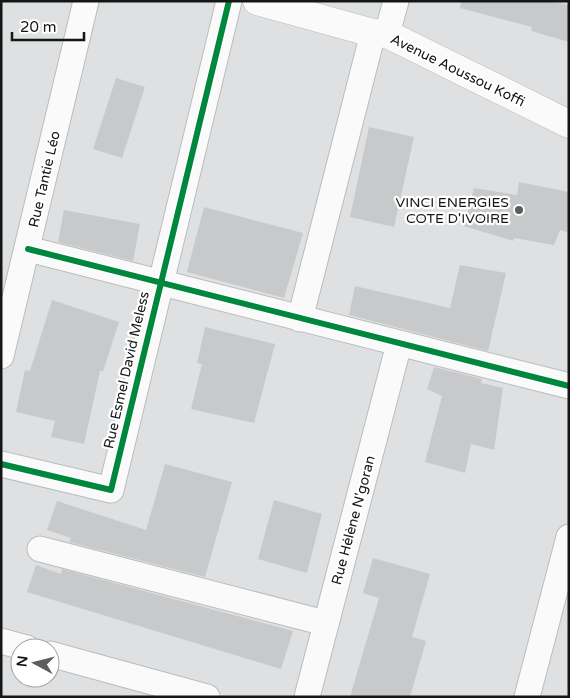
<svg xmlns="http://www.w3.org/2000/svg" width="570" height="698" font-family="'Varela Round',sans-serif">
	<style>
		.building { fill: #c8c9ca }
		.lines { fill: none; stroke-linecap: round; stroke-linejoin: round }
		.street-casing { stroke: #bbbcbd; stroke-width: 27 }
		.secondary-casing { stroke: #bbbcbd; stroke-width: 29 }
		.street { stroke: #fafafa; stroke-width: 25 }
		.secondary { stroke: #fafafa; stroke-width: 28 }
		.cycleway-casing { stroke: #fff; stroke-width: 9 }
		.cycleway { stroke: #00873e; stroke-width: 6 }
		.poi-dot { fill: #5c5d5d; stroke: #fff; stroke-width: 2 }
		.labels { text-anchor: middle; stroke-width: 4.5; stroke-linejoin: round; paint-order: stroke }
		.street-label { font-size: 14px; fill: #151616; stroke: #fff }
		.poi-label { font-size: 14px; fill: #151616; stroke: #fff; text-anchor: end }
	</style>
	<rect width="100%" height="100%" fill="#dfe0e1"/>
	<!-- building -->
	<g class="building">
		<path d="M 461,1 L 550,1 L 569,5 L 569,42 L 531,31 L 532,27 L 460,8 Z"/>
		<path d="M 116,78 L 145,87 L 122,158 L 93,149 Z"/>
		<path d="M 369,127 L 414,137 L 394,227 L 350,217 Z"/>
		<path d="M 519,182 L 569,192 L 569,233 L 560,230 L 554,245 L 514,238 L 513,241 L 464,226 L 474,188 L 517,195 Z"/>
		<path d="M 204,207 L 303,233 L 284,298 L 187,272 Z"/>
		<path d="M 64,210 L 140,224 L 133,261 L 58,242 Z"/>
		<path d="M 460,265 L 506,273 L 488,351 L 349,315 L 355,286 L 450,308 Z"/>
		<path d="M 52,300 L 119,322 L 103,371 L 100,371 L 84,444 L 51,437 L 55,421 L 16,412 L 25,370 L 30,371 Z"/>
		<path d="M 205,327 L 275,344 L 254,423 L 191,409 L 202,364 L 197,363 Z"/>
		<path d="M 434,367 L 482,379 L 481,383 L 503,388 L 494,450 L 471,444 L 465,473 L 425,462 L 442,396 L 427,389 Z"/>
		<path d="M 165,464 L 232,482 L 205,577 L 69,542 L 71,538 L 47,530 L 57,501 L 146,530 Z"/>
		<path d="M 274,500 L 322,514 L 307,573 L 258,559 Z"/>
		<path d="M 373,558 L 430,574 L 412,637 L 426,641 L 410,697 L 350,697 L 379,598 L 363,593 Z"/>
		<path d="M 36,565 L 61,574 L 62,569 L 293,631 L 281,669 L 27,592 Z"/>
	</g>
	<g class="lines">
		<!-- street casing -->
		<g class="street-casing">
			<g id="street">
				<path d="M 387,34 L 396,1"/>
				<path d="M 28,249 L 569,386"/>
				<path d="M 300,319 L 373,33"/>
				<path d="M 1,356 L 86,1"/>
				<path d="M 1,464 L 111,490 L 229,1"/>
				<path d="M 40,549 L 325,623"/>
				<path d="M 1,641 L 27,648"/>
				<path d="M 50,654 L 207,697"/>
				<path d="M 307,697 L 399,344"/>
				<path d="M 527,697 L 569,537"/>
			</g>
		</g>
		<!-- secondary casing -->
		<g class="secondary-casing">
			<path id="secondary" d="M 257,1 L 373,33 L 387,34 L 569,124"/>
		</g>
		<!-- street -->
		<use href="#street" class="street"/>
		<!-- secondary -->
		<use href="#secondary" class="secondary"/>
		<!-- cycleway casing -->
		<g class="cycleway-casing">
			<g id="cycleway">
				<path d="M 28,249 L 569,386"/>
				<path d="M 1,464 L 111,490 L 229,1"/>
			</g>
		</g>
		<!-- cycleway -->
		<use href="#cycleway" class="cycleway"/>
	</g>
	<!-- markers -->
	<circle class="poi-dot" cx="519" cy="210" r="5"/>
	<g class="labels">
		<!-- street labels -->
		<g class="street-label">
			<text transform="translate(458 70) rotate(26)" y="5">Avenue Aoussou Koffi</text>
			<text transform="translate(44 179) rotate(-77)" y="5">Rue Tantie Léo</text>
			<text transform="translate(126 370) rotate(-77)" y="5">Rue Esmel David Meless</text>
			<text transform="translate(353 520) rotate(-75)" y="5">Rue Hélène N'goran</text>
		</g>
		<!-- poi labels -->
		<g class="poi-label">
			<text x="509" y="207">VINCI ENERGIES<tspan x="509" dy="16">COTE D'IVOIRE</tspan></text>
		</g>
	</g>
	<!-- border -->
	<rect width="570" height="698" fill="none" stroke="#151616" stroke-width="5"/>
	<!-- north arrow -->
	<g transform="translate(35 663) rotate(277)"><circle r="24" fill="#ffffff" stroke="#a1a2a2"/>
	<path d="M0-4L9 19L0 12L-9 19Z" fill="#5c5d5d"/>
	<text y="-8" font-size="14" font-weight="bold" text-anchor="middle" fill="#151616">N</text>
	</g>
	<!-- scale -->
	<path d="M12 32v8h72v-8" fill="none" stroke="#151616" stroke-width="2.5"/>
	<text x="20" y="32" font-size="15" fill="#151616" stroke="#ffffff" stroke-width="4" paint-order="stroke">20 m</text>
</svg>
